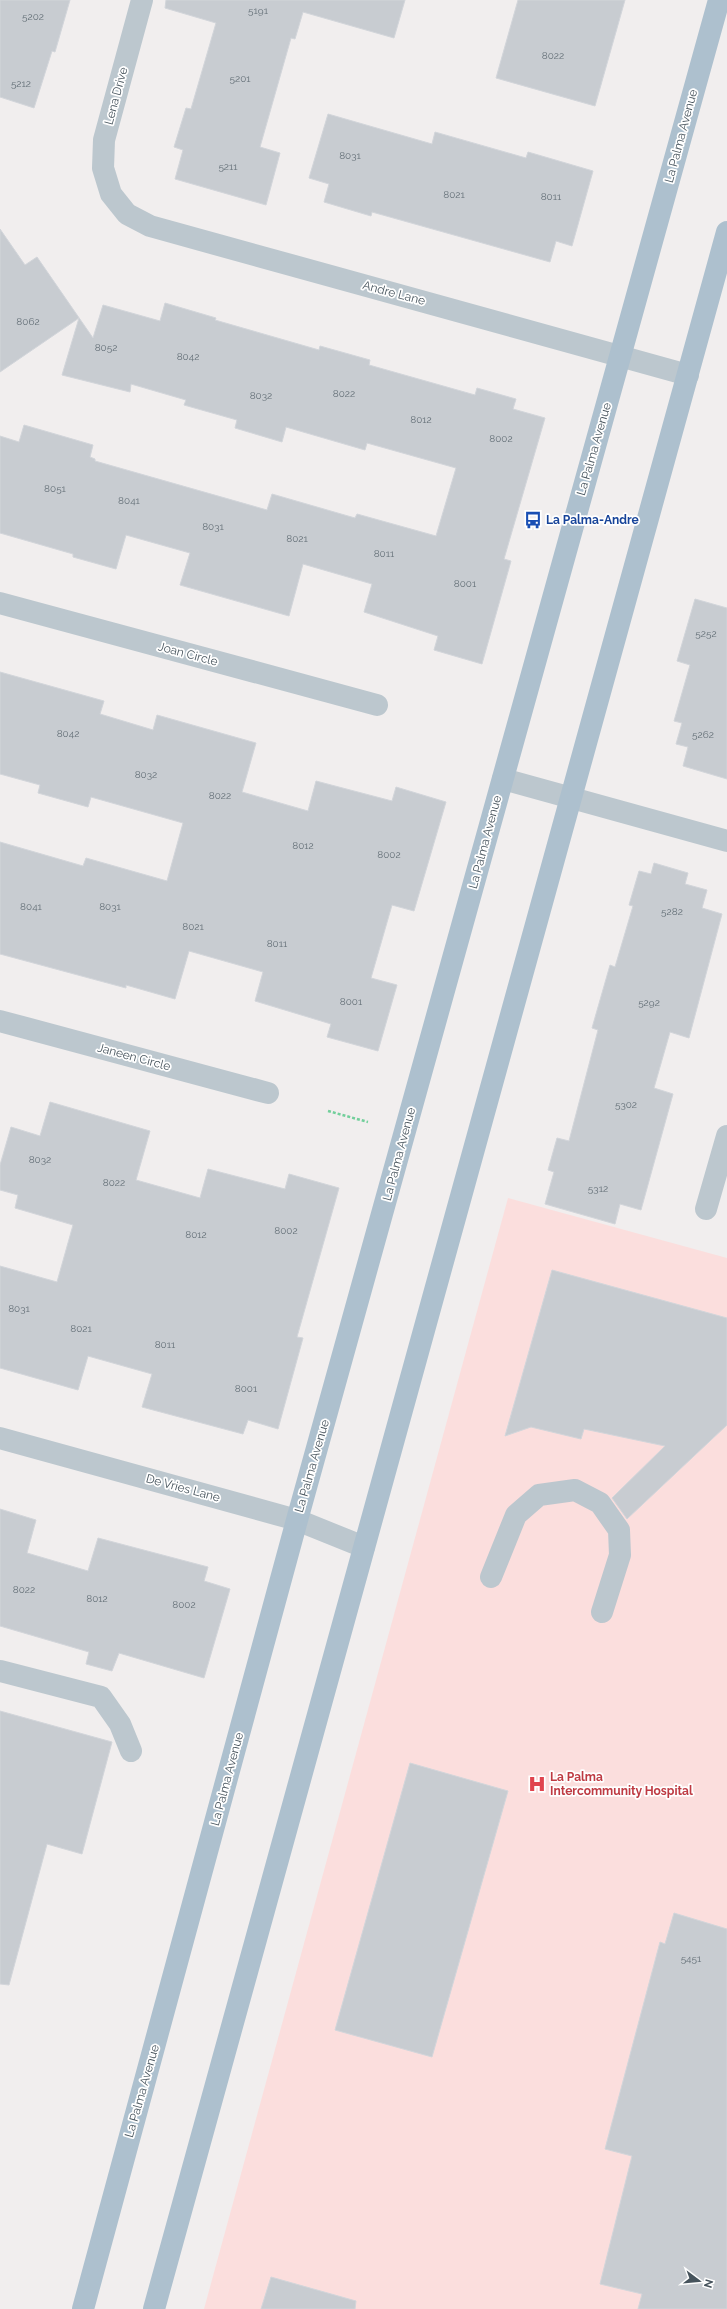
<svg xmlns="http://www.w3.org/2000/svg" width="727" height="2309" font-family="Raleway,sans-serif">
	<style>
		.medical { fill: #fbdedd }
		.building { fill: #c8ccd1; stroke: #d2d5da }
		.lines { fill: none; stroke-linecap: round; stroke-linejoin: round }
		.path { stroke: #72cf9b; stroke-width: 2.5; stroke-dasharray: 3 2; stroke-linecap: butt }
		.minor { stroke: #bcc7ce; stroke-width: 22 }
		.major { stroke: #adc0ce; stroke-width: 22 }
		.labels { text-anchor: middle; stroke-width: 3.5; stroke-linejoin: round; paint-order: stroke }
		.number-label { font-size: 10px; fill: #667179 }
		.street-label { font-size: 12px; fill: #46535c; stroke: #fff }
		.transit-label { font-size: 12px; font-weight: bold; fill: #164399; stroke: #fff; text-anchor: start }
		.health-label { font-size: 12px; font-weight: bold; fill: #be3a42; stroke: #fff; text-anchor: start }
	</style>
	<rect width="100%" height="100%" fill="#f1eeee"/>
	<!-- medical -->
	<path class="medical" d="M 508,1198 L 727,1258 L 727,2309 L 204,2309 Z"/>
	<!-- building -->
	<g class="building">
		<path d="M 0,0 L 70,0 L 55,52 L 52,51 L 34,108 L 0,97 Z"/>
		<path d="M 166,0 L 405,0 L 394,38 L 303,12 L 295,39 L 291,38 L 260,147 L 280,153 L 266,205 L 175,179 L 183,150 L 174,147 L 186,108 L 191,109 L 216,23 L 165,8 Z"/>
		<path d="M 518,0 L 625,0 L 595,106 L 496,78 Z"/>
		<path d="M 328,114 L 432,144 L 435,132 L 526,158 L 528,152 L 593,171 L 572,246 L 556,241 L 550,262 L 372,212 L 371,216 L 324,202 L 329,184 L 309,178 Z"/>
		<path d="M 0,229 L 25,265 L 37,257 L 93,338 L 103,305 L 160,321 L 165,303 L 216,318 L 215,320 L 319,350 L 320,346 L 370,360 L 369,365 L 475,395 L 477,388 L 516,399 L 513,409 L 545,418 L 504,559 L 511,561 L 482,664 L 434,650 L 438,636 L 364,612 L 372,584 L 303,564 L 289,616 L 180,585 L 190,553 L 126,535 L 116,569 L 73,557 L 73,554 L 0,533 L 0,436 L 19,442 L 24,425 L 93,445 L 90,457 L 95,459 L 95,461 L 267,510 L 272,494 L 355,518 L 357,514 L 436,536 L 456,468 L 367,443 L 365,450 L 286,427 L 282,442 L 235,428 L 237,420 L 184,405 L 186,400 L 131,384 L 130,392 L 62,375 L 79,318 L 0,372 Z"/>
		<path d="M 695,599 L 727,608 L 727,779 L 683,766 L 688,747 L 676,744 L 682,723 L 674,721 L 690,665 L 677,661 Z"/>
		<path d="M 0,672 L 104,701 L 100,714 L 153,730 L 157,715 L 256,743 L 242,792 L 308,811 L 316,781 L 392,801 L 396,787 L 446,802 L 414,911 L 392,905 L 371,978 L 397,985 L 378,1051 L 327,1037 L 331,1024 L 255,1001 L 263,972 L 189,951 L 175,999 L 126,985 L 126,988 L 0,954 L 0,842 L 83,866 L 86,858 L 167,881 L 183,823 L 91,797 L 88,807 L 38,793 L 40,785 L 0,774 Z"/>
		<path d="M 654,863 L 688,873 L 685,884 L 707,890 L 702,908 L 722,914 L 689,1038 L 670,1032 L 654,1088 L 673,1094 L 641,1210 L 620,1204 L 615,1224 L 545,1204 L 554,1172 L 548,1170 L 557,1138 L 569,1141 L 598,1030 L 592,1028 L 610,965 L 615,967 L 633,906 L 629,905 L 639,871 L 651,874 Z"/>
		<path d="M 50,1102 L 150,1131 L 136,1180 L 200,1198 L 208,1169 L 285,1189 L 289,1174 L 339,1188 L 297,1337 L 303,1338 L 278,1429 L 248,1420 L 243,1434 L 142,1407 L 152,1374 L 88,1356 L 78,1390 L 0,1368 L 0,1266 L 57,1282 L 73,1225 L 15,1208 L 18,1195 L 0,1190 L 0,1165 L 11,1127 L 40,1136 Z"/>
		<path d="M 552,1270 L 727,1318 L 727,1425 L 627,1519 L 612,1498 L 665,1446 L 584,1429 L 581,1439 L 531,1427 L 505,1436 Z"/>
		<path d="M 0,1509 L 36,1520 L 27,1553 L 88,1571 L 98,1538 L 208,1567 L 204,1581 L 230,1589 L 204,1678 L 119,1653 L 112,1671 L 86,1664 L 89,1652 L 0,1626 Z"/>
		<path d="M 0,1711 L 112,1742 L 82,1854 L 47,1844 L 9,1985 L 0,1984 Z"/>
		<path d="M 410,1763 L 508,1791 L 432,2057 L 335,2030 Z"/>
		<path d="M 674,1913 L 727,1929 L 727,2309 L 638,2309 L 642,2294 L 600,2284 L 632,2156 L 605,2149 L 660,1942 L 665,1944 Z"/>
		<path d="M 271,2277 L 356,2301 L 355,2309 L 261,2309 Z"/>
	</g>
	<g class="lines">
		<!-- path -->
		<path class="path" d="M 328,1111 L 368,1122"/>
		<!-- minor -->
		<g class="minor">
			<path d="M 142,0 L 104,140 L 103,168 L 111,194 L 127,214 L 150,226 L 688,375"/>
			<path d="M 0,603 L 377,705"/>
			<path d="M 503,779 L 727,841"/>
			<path d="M 0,1021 L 268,1093"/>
			<path d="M 706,1209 L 727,1136"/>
			<path d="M 0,1438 L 297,1520 L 364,1547"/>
			<path d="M 491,1577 L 516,1515 L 539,1495 L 575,1490 L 600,1503 L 619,1530 L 620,1555 L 602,1612"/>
			<path d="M 0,1671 L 101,1697 L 120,1724 L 131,1751"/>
		</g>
		<!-- major -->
		<g class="major">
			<path d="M 83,2309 L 297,1520 L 719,0"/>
			<path d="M 154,2309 L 727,232"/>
		</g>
	</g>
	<!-- icons -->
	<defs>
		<g id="bus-bare" transform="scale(1.38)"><path d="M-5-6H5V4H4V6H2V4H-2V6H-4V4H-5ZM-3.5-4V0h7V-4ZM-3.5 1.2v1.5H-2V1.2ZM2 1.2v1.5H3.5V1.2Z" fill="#1a4fb4" stroke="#fff" stroke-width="2.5" paint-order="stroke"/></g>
		<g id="hospital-bare" transform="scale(1.38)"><path d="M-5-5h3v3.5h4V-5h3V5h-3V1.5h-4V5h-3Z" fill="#e0444e" stroke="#fff" stroke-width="2.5" paint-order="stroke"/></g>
	</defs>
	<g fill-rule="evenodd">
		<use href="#bus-bare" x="533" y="520"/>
		<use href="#hospital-bare" x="537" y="1784"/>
	</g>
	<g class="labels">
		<!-- number labels -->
		<g class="number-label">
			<text x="258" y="14">5191</text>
			<text x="33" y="20">5202</text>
			<text x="553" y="59">8022</text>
			<text x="240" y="82">5201</text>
			<text x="21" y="87">5212</text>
			<text x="350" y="159">8031</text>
			<text x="228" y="170">5211</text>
			<text x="454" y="198">8021</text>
			<text x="551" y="200">8011</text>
			<text x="28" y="325">8062</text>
			<text x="106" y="351">8052</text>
			<text x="188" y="360">8042</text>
			<text x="344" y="397">8022</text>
			<text x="261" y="399">8032</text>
			<text x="421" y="423">8012</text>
			<text x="501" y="442">8002</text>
			<text x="55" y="492">8051</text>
			<text x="129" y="504">8041</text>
			<text x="213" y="530">8031</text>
			<text x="297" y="542">8021</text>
			<text x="384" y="557">8011</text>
			<text x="465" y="587">8001</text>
			<text x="706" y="637">5252</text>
			<text x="68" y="737">8042</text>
			<text x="703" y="738">5262</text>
			<text x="146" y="778">8032</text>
			<text x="220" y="799">8022</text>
			<text x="303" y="849">8012</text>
			<text x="389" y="858">8002</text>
			<text x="31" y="910">8041</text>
			<text x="110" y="910">8031</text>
			<text x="672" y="915">5282</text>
			<text x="193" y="930">8021</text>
			<text x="277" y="947">8011</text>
			<text x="351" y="1005">8001</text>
			<text x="649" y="1006">5292</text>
			<text x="626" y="1108">5302</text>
			<text x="40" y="1163">8032</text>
			<text x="114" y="1186">8022</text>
			<text x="598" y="1192">5312</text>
			<text x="286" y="1234">8002</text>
			<text x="196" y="1238">8012</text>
			<text x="19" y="1312">8031</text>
			<text x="81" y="1332">8021</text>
			<text x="165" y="1348">8011</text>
			<text x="246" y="1392">8001</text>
			<text x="24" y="1593">8022</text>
			<text x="97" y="1602">8012</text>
			<text x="184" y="1608">8002</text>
			<text x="691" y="1962">5451</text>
		</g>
		<!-- street labels -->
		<g class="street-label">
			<text transform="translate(116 96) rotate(-75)" y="4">Lena Drive</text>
			<text transform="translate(681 136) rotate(-75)" y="4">La Palma Avenue</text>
			<text transform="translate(394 293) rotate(15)" y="4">Andre Lane</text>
			<text transform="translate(594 449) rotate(-74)" y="4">La Palma Avenue</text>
			<text transform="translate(188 654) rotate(15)" y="4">Joan Circle</text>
			<text transform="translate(485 842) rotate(-75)" y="4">La Palma Avenue</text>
			<text transform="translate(134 1057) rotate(15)" y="4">Janeen Circle</text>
			<text transform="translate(399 1154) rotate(-75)" y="4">La Palma Avenue</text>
			<text transform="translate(312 1466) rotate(-74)" y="4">La Palma Avenue</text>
			<text transform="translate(183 1488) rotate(15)" y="4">De Vries Lane</text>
			<text transform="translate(227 1779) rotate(-75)" y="4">La Palma Avenue</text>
			<text transform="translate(142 2091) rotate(-74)" y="4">La Palma Avenue</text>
		</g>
		<!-- transit labels -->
		<g class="transit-label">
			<text x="546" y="524">La Palma-Andre</text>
		</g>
		<!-- health labels -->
		<g class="health-label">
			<text x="550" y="1781">La Palma<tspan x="550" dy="14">Intercommunity Hospital</tspan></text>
		</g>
	</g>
	<!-- north arrow -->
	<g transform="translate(699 2281) rotate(106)" stroke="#ffffff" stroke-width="3" paint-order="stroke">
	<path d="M0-3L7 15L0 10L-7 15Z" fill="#46535c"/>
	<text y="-6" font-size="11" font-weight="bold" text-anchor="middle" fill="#46535c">N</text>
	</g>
</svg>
